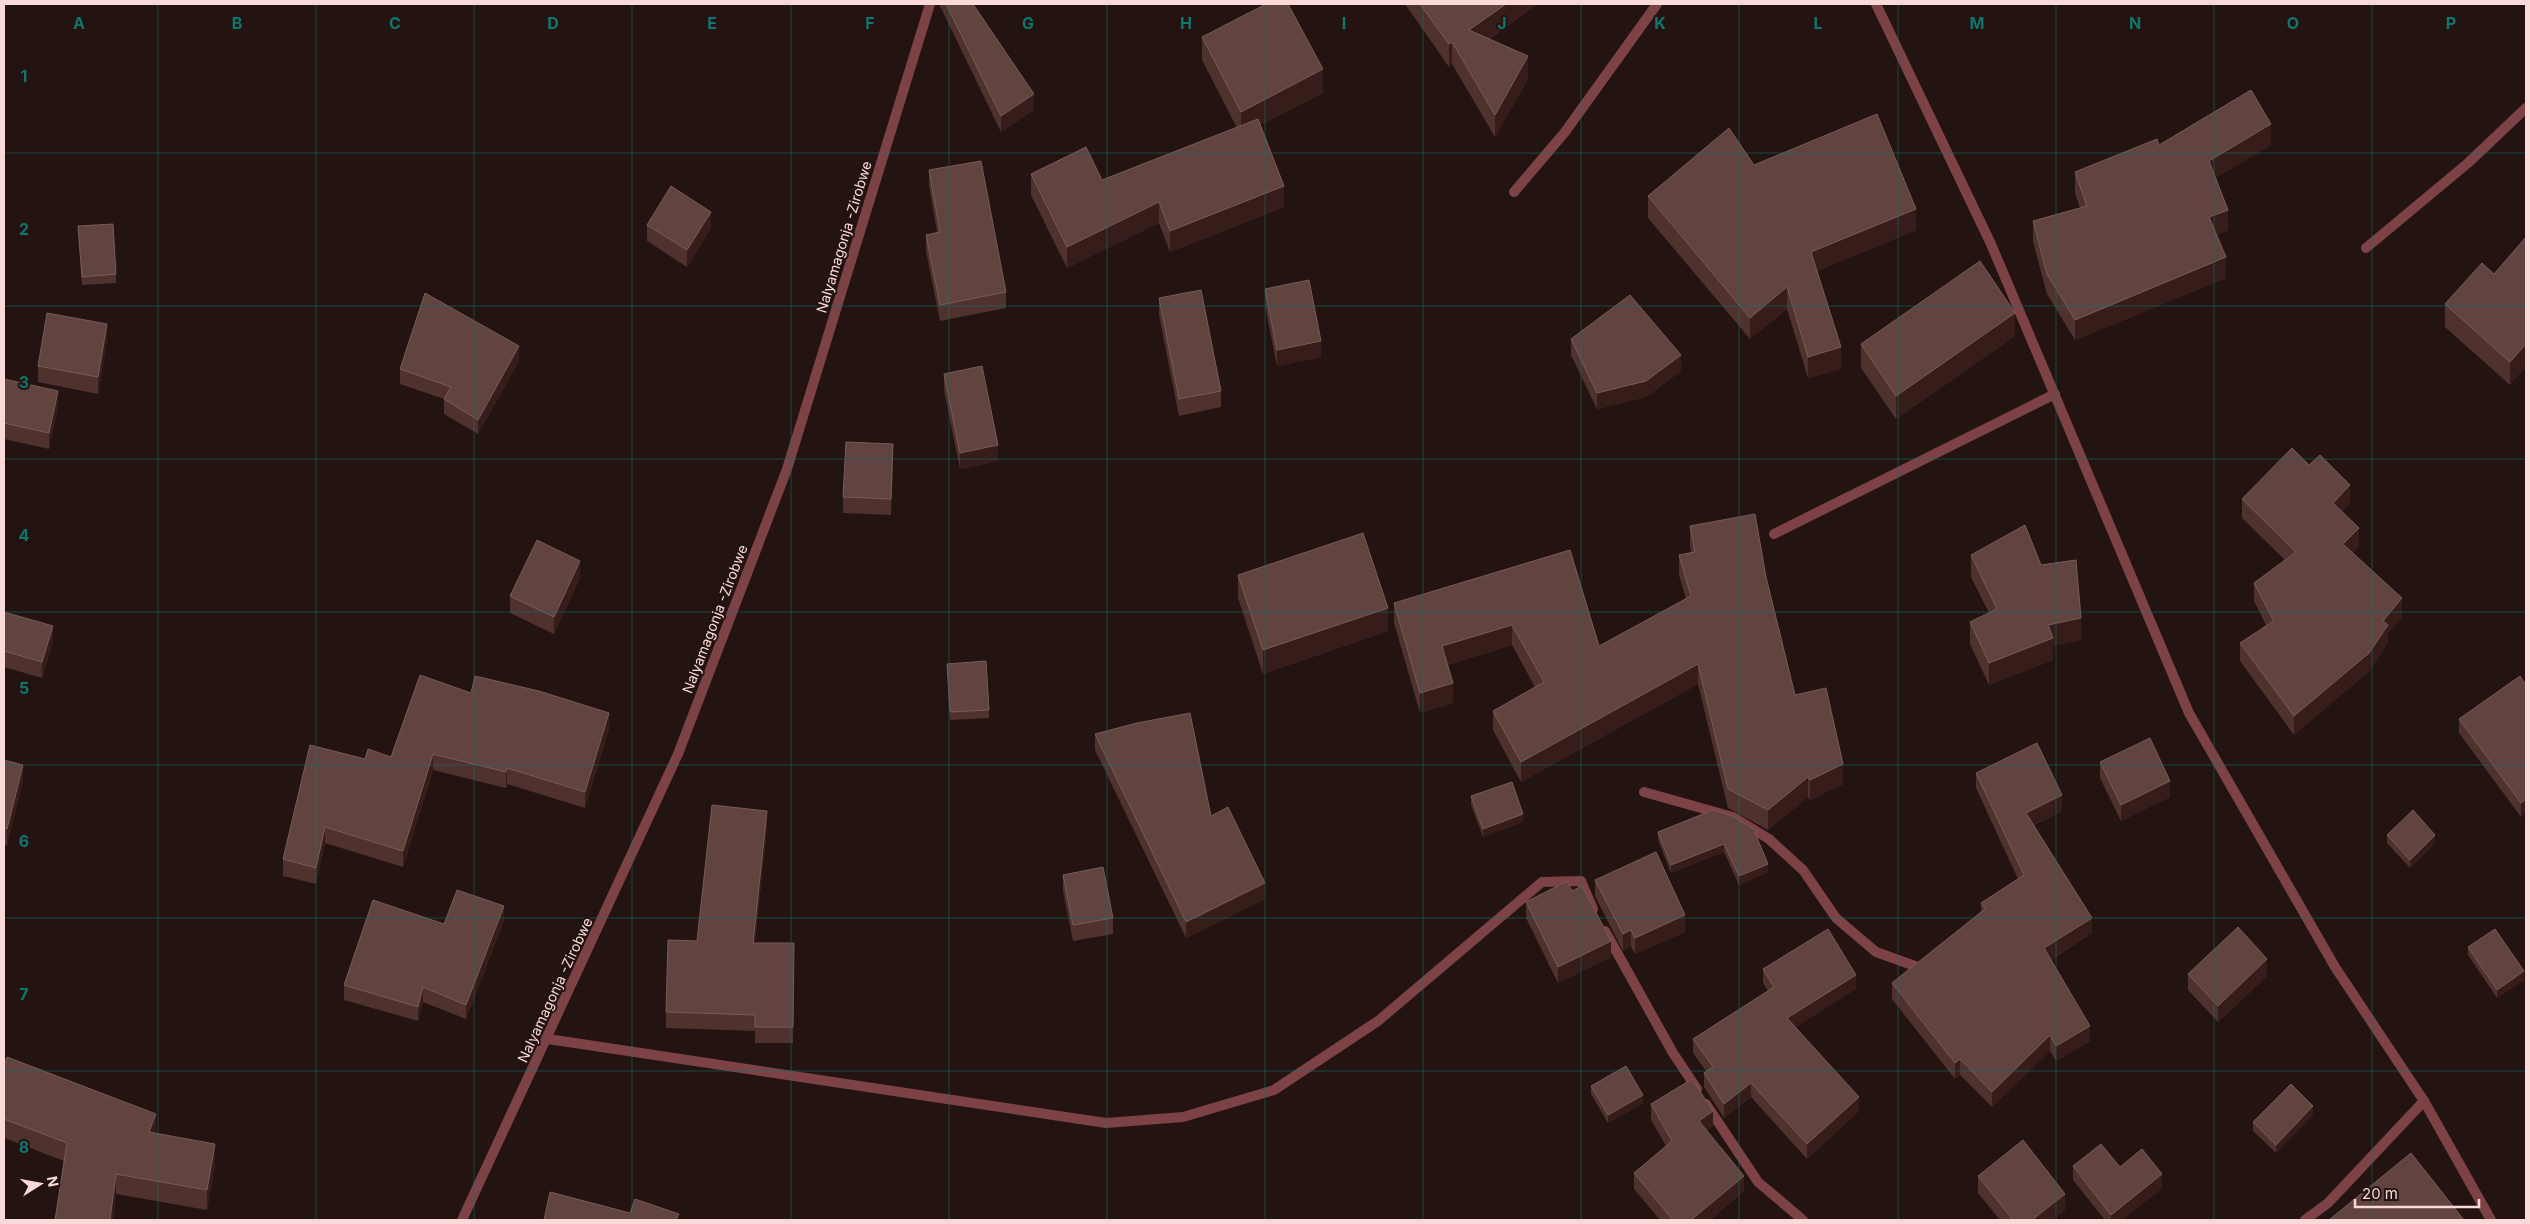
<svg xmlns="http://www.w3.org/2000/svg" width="2530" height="1224" font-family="Inter,sans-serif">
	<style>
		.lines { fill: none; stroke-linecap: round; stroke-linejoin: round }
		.minor { stroke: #7c4245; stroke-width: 10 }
		.wall { fill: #4f312d }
		.shaded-wall { fill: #361d1a }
		.building { fill: #61433f; stroke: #795b57 }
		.grid { fill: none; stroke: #0f766e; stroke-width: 1; stroke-opacity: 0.55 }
		.labels { text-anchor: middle; stroke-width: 4; stroke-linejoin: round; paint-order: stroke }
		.street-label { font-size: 14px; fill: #fadad8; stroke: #231311 }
		.grid-label { font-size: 16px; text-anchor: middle; font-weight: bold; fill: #0f766e; stroke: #231311; stroke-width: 4; stroke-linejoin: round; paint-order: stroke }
	</style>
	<rect width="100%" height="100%" fill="#231311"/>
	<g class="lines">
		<!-- minor -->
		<g class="minor">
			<path d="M 1876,4 L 1991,244 L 2189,713 L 2335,967 L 2424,1101 L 2491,1220"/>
			<path d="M 1514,192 L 1565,132 L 1657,4"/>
			<path d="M 2366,248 L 2468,163 L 2526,108"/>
			<path d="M 1774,534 L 2055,394"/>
			<path d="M 1644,792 L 1733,817 L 1769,839 L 1803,870 L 1836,918 L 1876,952 L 1915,966"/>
			<path d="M 1605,931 L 1673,1053 L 1697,1089"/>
			<path d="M 548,1039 L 1106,1123 L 1183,1117 L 1274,1090 L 1378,1021 L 1542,882 L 1581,881 L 1593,909"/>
			<path d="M 1706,1104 L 1758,1182 L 1803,1220"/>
			<path d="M 462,1220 L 678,754 L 787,469 L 930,4"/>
			<path d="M 2305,1220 L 2328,1203 L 2424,1101"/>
		</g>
	</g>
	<!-- wall -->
	<g class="wall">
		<path d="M 939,4 L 973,4 L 1034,110 L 1001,132 Z"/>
		<path d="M 1405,4 L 1538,4 L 1489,39 L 1528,79 L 1495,137 L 1452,64 L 1449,67 Z"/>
		<path d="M 1202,37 L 1323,93 L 1260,125 L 1284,207 L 1170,252 L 1159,223 L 1067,268 L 1031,195 L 1031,174 L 1102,180 L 1237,128 L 1202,60 Z"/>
		<path d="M 2159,145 L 2271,145 L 2215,178 L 2228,230 L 2216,235 L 2226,278 L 2075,340 L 2047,294 L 2033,242 L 2033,221 L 2080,208 L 2075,193 L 2075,172 Z"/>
		<path d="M 1754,165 L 1916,230 L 1817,271 L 1841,369 L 1808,378 L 1787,309 L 1750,339 L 1648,218 L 1648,196 Z"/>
		<path d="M 929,170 L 1006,292 L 1006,308 L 940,321 L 926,251 L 926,235 L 937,232 L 929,186 Z"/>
		<path d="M 647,225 L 711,228 L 687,267 L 647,241 Z"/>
		<path d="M 78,226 L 116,274 L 116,283 L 82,285 Z"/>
		<path d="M 2526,237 L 2510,385 L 2445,327 L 2445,304 L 2494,274 Z"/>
		<path d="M 1265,289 L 1321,357 L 1277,366 L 1265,305 Z"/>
		<path d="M 1159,298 L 1221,391 L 1221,407 L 1179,416 L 1159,315 Z"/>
		<path d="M 2015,336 L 1896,419 L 1861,368 L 1861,344 Z"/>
		<path d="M 1571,339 L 1681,371 L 1646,397 L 1597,409 L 1571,355 Z"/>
		<path d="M 107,340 L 98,394 L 38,382 L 38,366 Z"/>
		<path d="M 519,361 L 478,434 L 444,414 L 444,399 L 400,384 L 400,369 Z"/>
		<path d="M 944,374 L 998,461 L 960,469 L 944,390 Z"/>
		<path d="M 4,379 L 58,407 L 49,449 L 4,439 Z"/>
		<path d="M 893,460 L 891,515 L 843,513 L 843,497 Z"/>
		<path d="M 2309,465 L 2350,503 L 2342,511 L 2359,546 L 2352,553 L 2402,617 L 2388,633 L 2388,643 L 2369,671 L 2294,735 L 2240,661 L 2240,643 L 2266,625 L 2254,601 L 2254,583 L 2285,560 L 2242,518 L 2242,499 Z"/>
		<path d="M 1690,526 L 1766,577 L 1795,695 L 1843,784 L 1810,800 L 1808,797 L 1768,830 L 1728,808 L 1698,684 L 1521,782 L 1493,730 L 1493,711 L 1535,687 L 1512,645 L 1447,665 L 1453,703 L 1420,713 L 1394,623 L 1394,603 L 1570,550 L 1599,646 L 1686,599 L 1679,575 L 1679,555 L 1691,552 L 1690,546 Z"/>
		<path d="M 1971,555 L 2041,565 L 2081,640 L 2053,646 L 2053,660 L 1989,685 L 1970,644 L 1970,622 L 1989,613 L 1971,577 Z"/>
		<path d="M 1238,575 L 1388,631 L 1263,674 L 1238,598 Z"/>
		<path d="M 580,578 L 554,634 L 510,613 L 510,596 Z"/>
		<path d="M 4,612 L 53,642 L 42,678 L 4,667 Z"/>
		<path d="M 947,664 L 989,710 L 989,718 L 950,720 Z"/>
		<path d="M 2526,685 L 2521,817 L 2459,733 L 2459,719 Z"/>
		<path d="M 471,693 L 609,729 L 585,808 L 507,784 L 506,788 L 433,770 L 403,867 L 325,843 L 316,884 L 283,876 L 283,859 L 365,759 L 391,757 Z"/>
		<path d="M 1095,734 L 1211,816 L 1265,899 L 1186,938 L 1095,750 Z"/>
		<path d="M 4,760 L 23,781 L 7,845 L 4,845 Z"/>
		<path d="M 2100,762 L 2170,797 L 2121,821 L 2100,778 Z"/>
		<path d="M 1976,773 L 2062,811 L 2034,825 L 2092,933 L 2051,960 L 2090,1041 L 2056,1061 L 2050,1051 L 1992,1107 L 1960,1075 L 1955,1079 L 1892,999 L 1892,983 L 1981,912 L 1981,903 L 2018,879 L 1976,788 Z"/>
		<path d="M 1471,796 L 1523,822 L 1483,837 L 1471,805 Z"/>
		<path d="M 767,827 L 755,943 L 794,943 L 793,1043 L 755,1043 L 755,1031 L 666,1028 L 666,1012 L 697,941 Z"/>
		<path d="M 1658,832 L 1757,838 L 1768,872 L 1739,885 L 1724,852 L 1671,873 L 1658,840 Z"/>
		<path d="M 2387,835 L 2435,843 L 2410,868 L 2387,843 Z"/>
		<path d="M 1063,875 L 1113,918 L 1113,934 L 1073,941 L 1063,891 Z"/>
		<path d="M 1595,880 L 1685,932 L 1635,954 L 1631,946 L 1623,951 L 1595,896 Z"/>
		<path d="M 1572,891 L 1611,957 L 1558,983 L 1526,918 L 1526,902 Z"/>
		<path d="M 504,921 L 466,1019 L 423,1002 L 418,1021 L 344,1000 L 344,985 L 444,924 Z"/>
		<path d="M 2468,947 L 2524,980 L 2497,998 L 2468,955 Z"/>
		<path d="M 1763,969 L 1856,989 L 1795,1027 L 1859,1111 L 1807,1159 L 1751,1097 L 1724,1118 L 1704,1087 L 1704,1073 L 1706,1071 L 1693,1053 L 1693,1039 L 1768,991 L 1763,983 Z"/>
		<path d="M 2188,974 L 2267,976 L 2218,1022 L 2188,990 Z"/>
		<path d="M 4,1065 L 156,1134 L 215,1164 L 207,1210 L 116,1194 L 113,1220 L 55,1220 L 64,1161 L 4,1138 Z"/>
		<path d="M 1591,1086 L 1643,1103 L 1608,1123 L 1591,1094 Z"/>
		<path d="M 1651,1104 L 1713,1126 L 1707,1130 L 1744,1191 L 1710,1220 L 1660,1220 L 1634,1189 L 1634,1173 L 1666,1146 L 1651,1120 Z"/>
		<path d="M 2313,1115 L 2276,1153 L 2253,1131 L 2253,1122 Z"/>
		<path d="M 2073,1166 L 2120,1167 L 2162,1188 L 2122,1220 L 2105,1220 L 2073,1180 Z"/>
		<path d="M 1978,1176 L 2065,1210 L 2052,1220 L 2000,1220 L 1978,1193 Z"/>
	</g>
	<!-- shaded-wall -->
	<g class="shaded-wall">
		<path d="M 1506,4 L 1538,4 L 1469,52 L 1469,30 Z"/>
		<path d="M 1452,42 L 1452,64 L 1449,67 L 1449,44 Z"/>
		<path d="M 1528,56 L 1528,79 L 1495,137 L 1495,115 Z"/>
		<path d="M 1323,69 L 1323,93 L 1241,135 L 1241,112 Z"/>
		<path d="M 1034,94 L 1034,110 L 1001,132 L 1001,116 Z"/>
		<path d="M 2271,124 L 2271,145 L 2209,182 L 2209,161 Z"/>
		<path d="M 1284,186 L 1284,207 L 1170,252 L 1170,231 Z"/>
		<path d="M 1159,202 L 1159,223 L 1067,268 L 1067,247 Z"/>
		<path d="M 1916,209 L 1916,230 L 1811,274 L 1811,252 Z"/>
		<path d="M 2228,210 L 2228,230 L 2209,238 L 2209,217 Z"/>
		<path d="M 711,212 L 711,228 L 687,267 L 687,250 Z"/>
		<path d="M 2226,257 L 2226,278 L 2075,340 L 2075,320 Z"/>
		<path d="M 1787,287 L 1787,309 L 1750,339 L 1750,318 Z"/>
		<path d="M 2015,313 L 2015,336 L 1896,419 L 1896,396 Z"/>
		<path d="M 107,324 L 107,340 L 98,394 L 98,377 Z"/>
		<path d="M 1321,341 L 1321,357 L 1277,366 L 1277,350 Z"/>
		<path d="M 2526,344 L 2526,367 L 2510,385 L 2510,362 Z"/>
		<path d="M 519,346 L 519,361 L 478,434 L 478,420 Z"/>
		<path d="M 1841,347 L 1841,369 L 1808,378 L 1808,357 Z"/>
		<path d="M 1681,355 L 1681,371 L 1646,397 L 1597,409 L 1597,393 Z"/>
		<path d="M 58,391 L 58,407 L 49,449 L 49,433 Z"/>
		<path d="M 893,444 L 893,460 L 891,515 L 891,499 Z"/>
		<path d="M 998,445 L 998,461 L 960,469 L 960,453 Z"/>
		<path d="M 2350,485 L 2350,503 L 2333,521 L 2333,503 Z"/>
		<path d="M 2359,528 L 2359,546 L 2343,563 L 2343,544 Z"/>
		<path d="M 580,561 L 580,578 L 554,634 L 554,617 Z"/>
		<path d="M 2402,598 L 2402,617 L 2388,633 L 2388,643 L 2369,671 L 2294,735 L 2294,716 Z"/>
		<path d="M 1388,608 L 1388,631 L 1263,674 L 1263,650 Z"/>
		<path d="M 2081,618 L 2081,640 L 2053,646 L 2053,660 L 1989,685 L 1989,663 L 2048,625 Z"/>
		<path d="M 1512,625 L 1512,645 L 1442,666 L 1442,646 Z"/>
		<path d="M 53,626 L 53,642 L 42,678 L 42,662 Z"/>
		<path d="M 1698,664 L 1698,684 L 1521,782 L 1521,762 Z"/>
		<path d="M 1453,683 L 1453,703 L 1420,713 L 1420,693 Z"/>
		<path d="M 609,713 L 609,729 L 585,808 L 585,792 Z"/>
		<path d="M 433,754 L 433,770 L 403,867 L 403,851 Z"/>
		<path d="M 1843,764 L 1843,784 L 1810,800 L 1810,780 Z"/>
		<path d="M 23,765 L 23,781 L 7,845 L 7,829 Z"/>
		<path d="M 507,768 L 507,784 L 506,788 L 506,772 Z"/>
		<path d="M 1808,777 L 1808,797 L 1768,830 L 1768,810 Z"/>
		<path d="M 2170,781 L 2170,797 L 2121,821 L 2121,805 Z"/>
		<path d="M 2062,795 L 2062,811 L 2026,828 L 2026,813 Z"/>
		<path d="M 2526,799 L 2526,813 L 2521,817 L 2521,803 Z"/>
		<path d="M 767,811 L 767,827 L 753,959 L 753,943 Z"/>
		<path d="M 1523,814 L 1523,822 L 1483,837 L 1483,829 Z"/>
		<path d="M 325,827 L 325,843 L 316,884 L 316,868 Z"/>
		<path d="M 2435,835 L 2435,843 L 2410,868 L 2410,860 Z"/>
		<path d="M 1724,844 L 1724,852 L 1671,873 L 1671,865 Z"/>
		<path d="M 1768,864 L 1768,872 L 1739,885 L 1739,876 Z"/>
		<path d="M 1265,883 L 1265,899 L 1186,938 L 1186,922 Z"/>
		<path d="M 504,906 L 504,921 L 466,1019 L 466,1005 Z"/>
		<path d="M 1685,915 L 1685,932 L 1635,954 L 1635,938 Z"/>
		<path d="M 2092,918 L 2092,933 L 2044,964 L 2044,948 Z"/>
		<path d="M 1631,930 L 1631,946 L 1623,951 L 1623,934 Z"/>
		<path d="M 1611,941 L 1611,957 L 1558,983 L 1558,967 Z"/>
		<path d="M 2267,959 L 2267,976 L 2218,1022 L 2218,1006 Z"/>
		<path d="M 2524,971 L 2524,980 L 2497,998 L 2497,990 Z"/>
		<path d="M 1856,975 L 1856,989 L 1787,1033 L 1787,1018 Z"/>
		<path d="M 423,987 L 423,1002 L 418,1021 L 418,1007 Z"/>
		<path d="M 2090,1026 L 2090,1041 L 2056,1061 L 2056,1046 Z"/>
		<path d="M 2050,1035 L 2050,1051 L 1992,1107 L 1992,1092 Z"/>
		<path d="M 1960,1059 L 1960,1075 L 1955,1079 L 1955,1063 Z"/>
		<path d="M 1751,1083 L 1751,1097 L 1724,1118 L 1724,1104 Z"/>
		<path d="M 1643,1095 L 1643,1103 L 1608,1123 L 1608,1115 Z"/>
		<path d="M 1859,1097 L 1859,1111 L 1807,1159 L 1807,1144 Z"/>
		<path d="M 2313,1106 L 2313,1115 L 2276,1153 L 2276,1145 Z"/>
		<path d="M 1713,1111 L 1713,1126 L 1699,1136 L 1699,1121 Z"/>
		<path d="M 156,1114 L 156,1134 L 149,1132 Z"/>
		<path d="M 215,1144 L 215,1164 L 207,1210 L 207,1190 Z"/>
		<path d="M 116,1174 L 116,1194 L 113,1220 L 110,1220 Z"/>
		<path d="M 2162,1174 L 2162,1188 L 2122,1220 L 2111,1220 L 2111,1215 Z"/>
		<path d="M 1744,1176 L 1744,1191 L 1710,1220 L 1691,1220 Z"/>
		<path d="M 2065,1194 L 2065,1210 L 2052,1220 L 2032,1220 Z"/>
	</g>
	<!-- building -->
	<g class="building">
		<path d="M 946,4 L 973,4 L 1034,94 L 1001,116 Z"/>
		<path d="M 1266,4 L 1288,4 L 1323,69 L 1241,112 L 1202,37 Z"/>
		<path d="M 1420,4 L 1506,4 L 1469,30 L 1528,56 L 1495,115 L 1452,42 L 1449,44 Z"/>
		<path d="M 2251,90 L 2271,124 L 2209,161 L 2228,210 L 2209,217 L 2226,257 L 2075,320 L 2047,274 L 2033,221 L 2087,206 L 2075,172 L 2157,139 L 2159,145 Z"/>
		<path d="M 1877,114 L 1916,209 L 1811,252 L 1841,347 L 1808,357 L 1787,287 L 1750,318 L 1648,196 L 1729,128 L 1754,165 Z"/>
		<path d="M 1258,119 L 1284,186 L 1170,231 L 1159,202 L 1067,247 L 1031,174 L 1086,147 L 1102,180 Z"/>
		<path d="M 981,161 L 1006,292 L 940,305 L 926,235 L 940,232 L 929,170 Z"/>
		<path d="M 671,186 L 711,212 L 687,250 L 647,225 Z"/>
		<path d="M 113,224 L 116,274 L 82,277 L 78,226 Z"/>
		<path d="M 2526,237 L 2526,344 L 2510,362 L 2445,304 L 2482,263 L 2494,274 Z"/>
		<path d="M 1980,261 L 2015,313 L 1896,396 L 1861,344 Z"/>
		<path d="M 1309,280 L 1321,341 L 1277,350 L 1265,289 Z"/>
		<path d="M 1201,290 L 1221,391 L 1179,399 L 1159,298 Z"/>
		<path d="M 425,293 L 519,346 L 478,420 L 444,399 L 451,387 L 400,369 Z"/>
		<path d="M 1630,295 L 1681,355 L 1646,381 L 1597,393 L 1571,339 Z"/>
		<path d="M 47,313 L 107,324 L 98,377 L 38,366 Z"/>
		<path d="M 982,366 L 998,445 L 960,453 L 944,374 Z"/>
		<path d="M 4,379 L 58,391 L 49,433 L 4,423 Z"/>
		<path d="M 846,442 L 893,444 L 891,499 L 843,497 Z"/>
		<path d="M 2292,448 L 2309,465 L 2320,455 L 2350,485 L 2333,503 L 2359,528 L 2343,544 L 2402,598 L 2383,621 L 2388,625 L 2369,653 L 2294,716 L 2240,643 L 2274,621 L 2254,583 L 2296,552 L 2242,499 Z"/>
		<path d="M 1755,514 L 1766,577 L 1795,695 L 1826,688 L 1843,764 L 1810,780 L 1808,777 L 1768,810 L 1728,789 L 1698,664 L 1521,762 L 1493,711 L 1544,682 L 1512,625 L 1442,646 L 1453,683 L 1420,693 L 1394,603 L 1570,550 L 1599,646 L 1691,596 L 1679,555 L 1695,552 L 1690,526 Z"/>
		<path d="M 2025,525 L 2041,565 L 2076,560 L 2081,618 L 2048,625 L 2053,638 L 1989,663 L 1970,622 L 1997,609 L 1971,555 Z"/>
		<path d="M 1363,533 L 1388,608 L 1263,650 L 1238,575 Z"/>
		<path d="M 537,540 L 580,561 L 554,617 L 510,596 Z"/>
		<path d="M 4,612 L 53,626 L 42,662 L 4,651 Z"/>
		<path d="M 986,661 L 989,710 L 950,712 L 947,664 Z"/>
		<path d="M 420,675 L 471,693 L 475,676 L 539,691 L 609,713 L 585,792 L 507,768 L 506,772 L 433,754 L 403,851 L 325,827 L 316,868 L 283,859 L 310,745 L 365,759 L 368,749 L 391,757 Z"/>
		<path d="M 2520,676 L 2526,685 L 2526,799 L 2521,803 L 2459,719 Z"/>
		<path d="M 1190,713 L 1211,816 L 1228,807 L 1265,883 L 1186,922 L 1095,734 L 1137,723 Z"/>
		<path d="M 2150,738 L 2170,781 L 2121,805 L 2100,762 Z"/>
		<path d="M 2037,743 L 2062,795 L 2026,813 L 2092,918 L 2044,948 L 2090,1026 L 2056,1046 L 2050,1035 L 1992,1092 L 1960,1059 L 1955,1063 L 1892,983 L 1985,909 L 1981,903 L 2024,875 L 1976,773 Z"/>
		<path d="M 4,760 L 23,765 L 7,829 L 4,828 Z"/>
		<path d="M 1512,782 L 1523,814 L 1483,829 L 1471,796 Z"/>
		<path d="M 712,805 L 767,811 L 753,943 L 794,943 L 793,1027 L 755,1027 L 755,1015 L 666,1012 L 668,940 L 697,941 Z"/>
		<path d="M 1713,810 L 1730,815 L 1757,831 L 1755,833 L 1768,864 L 1739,876 L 1724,844 L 1671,865 L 1658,832 Z"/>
		<path d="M 2413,810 L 2435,835 L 2410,860 L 2387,835 Z"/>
		<path d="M 1656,852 L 1685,915 L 1635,938 L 1631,930 L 1623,934 L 1595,880 Z"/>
		<path d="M 1103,867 L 1113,918 L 1073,925 L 1063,875 Z"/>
		<path d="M 1567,881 L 1572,891 L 1582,886 L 1611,941 L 1558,967 L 1526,902 Z"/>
		<path d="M 457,890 L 504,906 L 466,1005 L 423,987 L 418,1007 L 344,985 L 373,900 L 444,924 Z"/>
		<path d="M 2238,927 L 2267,959 L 2218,1006 L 2188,974 Z"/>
		<path d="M 1828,929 L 1856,975 L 1787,1018 L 1859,1097 L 1807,1144 L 1751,1083 L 1724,1104 L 1704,1073 L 1713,1067 L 1693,1039 L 1774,987 L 1763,969 Z"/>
		<path d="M 2495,929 L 2524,971 L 2497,990 L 2468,947 Z"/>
		<path d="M 7,1057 L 156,1114 L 149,1132 L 215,1144 L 207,1190 L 116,1174 L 110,1220 L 55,1220 L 67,1143 L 4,1119 L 4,1065 Z"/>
		<path d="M 1626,1066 L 1643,1095 L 1608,1115 L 1591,1086 Z"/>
		<path d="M 1692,1079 L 1713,1111 L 1699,1121 L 1744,1176 L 1691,1220 L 1673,1220 L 1634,1173 L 1672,1141 L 1651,1104 Z"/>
		<path d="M 2291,1084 L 2313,1106 L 2276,1145 L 2253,1122 Z"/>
		<path d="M 2023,1140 L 2065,1194 L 2032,1220 L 2013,1220 L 1978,1176 Z"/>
		<path d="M 2101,1144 L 2120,1167 L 2142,1149 L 2162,1174 L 2111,1215 L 2073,1166 Z"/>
		<path d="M 2411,1153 L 2464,1220 L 2329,1220 Z"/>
		<path d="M 550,1192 L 630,1213 L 635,1199 L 679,1214 L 676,1220 L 544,1220 Z"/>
	</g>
	<!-- grid -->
	<path class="grid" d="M 158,4 L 158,1220M 316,4 L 316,1220M 474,4 L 474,1220M 632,4 L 632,1220M 791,4 L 791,1220M 949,4 L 949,1220M 1107,4 L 1107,1220M 1265,4 L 1265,1220M 1423,4 L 1423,1220M 1581,4 L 1581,1220M 1739,4 L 1739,1220M 1898,4 L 1898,1220M 2056,4 L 2056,1220M 2214,4 L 2214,1220M 2372,4 L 2372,1220M 4,153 L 2526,153M 4,306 L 2526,306M 4,459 L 2526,459M 4,612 L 2526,612M 4,765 L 2526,765M 4,918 L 2526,918M 4,1071 L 2526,1071"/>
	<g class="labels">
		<!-- street labels -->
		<g class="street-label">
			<text transform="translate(844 237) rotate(-73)" y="5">Nalyamagonja -Zirobwe</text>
			<text transform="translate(715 619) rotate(-69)" y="5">Nalyamagonja -Zirobwe</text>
			<text transform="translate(555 990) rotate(-65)" y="5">Nalyamagonja -Zirobwe</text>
		</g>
	</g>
	<g class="grid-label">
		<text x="79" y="29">A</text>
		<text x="237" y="29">B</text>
		<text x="395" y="29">C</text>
		<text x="553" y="29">D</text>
		<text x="712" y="29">E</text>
		<text x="870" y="29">F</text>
		<text x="1028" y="29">G</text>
		<text x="1186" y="29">H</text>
		<text x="1344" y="29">I</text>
		<text x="1502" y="29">J</text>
		<text x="1660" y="29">K</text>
		<text x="1818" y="29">L</text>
		<text x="1977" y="29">M</text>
		<text x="2135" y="29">N</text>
		<text x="2293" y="29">O</text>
		<text x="2451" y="29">P</text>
		<text x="24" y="82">1</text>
		<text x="24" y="235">2</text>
		<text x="24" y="388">3</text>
		<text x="24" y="541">4</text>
		<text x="24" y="694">5</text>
		<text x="24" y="847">6</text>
		<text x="24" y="1000">7</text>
		<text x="24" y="1153">8</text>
	</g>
	<!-- border -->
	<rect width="2530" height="1224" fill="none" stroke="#fadad8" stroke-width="10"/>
	<!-- north arrow -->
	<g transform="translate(40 1184) rotate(79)" stroke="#231311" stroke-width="4" paint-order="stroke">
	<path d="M0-4L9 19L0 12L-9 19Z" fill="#fadad8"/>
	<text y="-8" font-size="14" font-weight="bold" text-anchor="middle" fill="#fadad8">N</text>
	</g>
	<!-- scale -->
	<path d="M2355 1199v8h124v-8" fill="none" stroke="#fadad8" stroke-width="2.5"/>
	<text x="2362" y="1199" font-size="15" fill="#fadad8" stroke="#231311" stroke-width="4" paint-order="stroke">20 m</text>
</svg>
